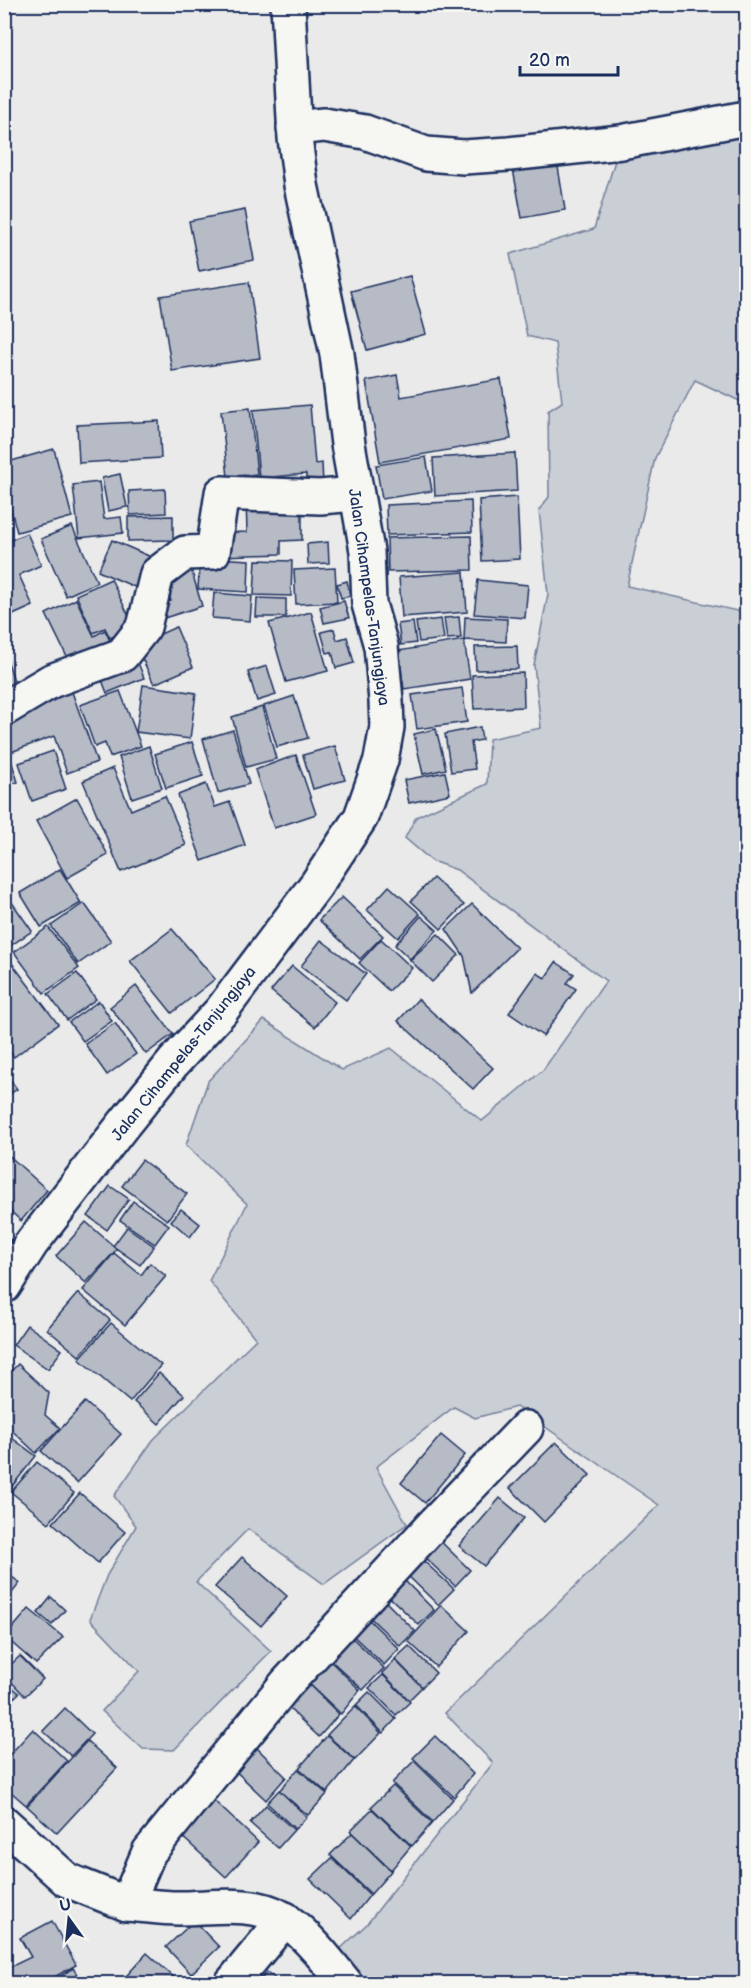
<svg xmlns="http://www.w3.org/2000/svg" width="751" height="1988" font-family="'Balsamiq Sans',sans-serif">
	<style>
		.green { fill: #caced5; stroke: #727e9a; stroke-width: 1.5 }
		.building { fill: #b6bbc6; stroke: #1b2f5e; stroke-width: 1.5 }
		.lines { fill: none; stroke-linecap: round; stroke-linejoin: round }
		.minor-casing { stroke: #1b2f5e; stroke-width: 38 }
		.major-casing { stroke: #1b2f5e; stroke-width: 38 }
		.minor { stroke: #f6f6f2; stroke-width: 33 }
		.major { stroke: #f6f6f2; stroke-width: 33 }
		.labels { text-anchor: middle; stroke-width: 6; stroke-linejoin: round; paint-order: stroke }
		.street-label { font-size: 16px; fill: #1b2f5e; stroke: #f6f6f2 }
	</style>
	<rect width="100%" height="100%" fill="#e9eae9"/>
	<filter id="ink" filterUnits="userSpaceOnUse"><feTurbulence type="fractalNoise" baseFrequency=".0167" numOctaves="2"/><feDisplacementMap in="SourceGraphic" scale="12" xChannelSelector="R" yChannelSelector="G"/><feConvolveMatrix kernelMatrix="1 2 1 2 8 2 1 2 1" color-interpolation-filters="sRGB"/></filter>
	<g filter="url(#ink)">
		<!-- green -->
		<path class="green" d="M 746,129 L 746,404 L 695,380 L 655,458 L 627,586 L 746,613 L 746,1983 L 368,1983 L 338,1951 L 367,1924 L 493,1763 L 445,1713 L 659,1505 L 516,1407 L 475,1418 L 454,1407 L 376,1467 L 407,1524 L 324,1584 L 248,1529 L 196,1582 L 271,1651 L 174,1750 L 143,1749 L 102,1711 L 139,1671 L 90,1619 L 107,1575 L 136,1526 L 114,1496 L 153,1440 L 256,1339 L 209,1281 L 247,1204 L 186,1145 L 208,1081 L 264,1020 L 342,1070 L 391,1048 L 482,1121 L 543,1070 L 606,981 L 457,870 L 432,861 L 405,838 L 416,817 L 487,784 L 489,739 L 541,728 L 534,665 L 548,594 L 539,510 L 549,497 L 548,411 L 562,402 L 555,343 L 527,336 L 510,254 L 594,229 L 618,151 Z"/>
		<!-- building -->
		<g class="building">
			<path d="M 557,161 L 565,210 L 522,218 L 513,169 Z"/>
			<path d="M 245,210 L 254,260 L 199,271 L 189,221 Z"/>
			<path d="M 410,276 L 426,334 L 367,350 L 351,291 Z"/>
			<path d="M 249,282 L 260,358 L 172,371 L 160,296 Z"/>
			<path d="M 397,375 L 401,397 L 501,379 L 511,439 L 380,462 L 366,381 Z"/>
			<path d="M 310,405 L 315,464 L 322,463 L 323,484 L 306,485 L 306,474 L 259,478 L 253,410 Z"/>
			<path d="M 250,408 L 257,474 L 228,477 L 221,411 Z"/>
			<path d="M 159,421 L 161,458 L 79,463 L 77,425 Z"/>
			<path d="M 54,449 L 72,517 L 17,532 L 4,484 L 4,463 Z"/>
			<path d="M 515,453 L 517,491 L 435,496 L 433,458 Z"/>
			<path d="M 426,457 L 432,491 L 382,499 L 376,465 Z"/>
			<path d="M 120,474 L 127,507 L 108,511 L 102,478 Z"/>
			<path d="M 99,482 L 104,519 L 121,517 L 123,533 L 79,538 L 73,485 Z"/>
			<path d="M 165,489 L 166,513 L 130,515 L 129,491 Z"/>
			<path d="M 517,497 L 520,559 L 482,561 L 479,500 Z"/>
			<path d="M 302,498 L 302,540 L 281,541 L 281,554 L 222,556 L 222,533 L 247,532 L 246,499 Z"/>
			<path d="M 471,501 L 472,532 L 387,535 L 386,505 Z"/>
			<path d="M 173,516 L 173,540 L 128,541 L 128,517 Z"/>
			<path d="M 72,526 L 97,582 L 66,596 L 41,539 Z"/>
			<path d="M 27,533 L 41,565 L 19,575 L 33,606 L 4,619 L 4,543 Z"/>
			<path d="M 471,536 L 472,570 L 388,572 L 387,538 Z"/>
			<path d="M 112,540 L 151,557 L 137,588 L 98,571 Z"/>
			<path d="M 328,542 L 329,563 L 308,564 L 307,544 Z"/>
			<path d="M 200,557 L 249,560 L 248,592 L 198,589 Z"/>
			<path d="M 256,560 L 292,561 L 291,596 L 254,595 Z"/>
			<path d="M 189,562 L 202,606 L 158,620 L 154,606 L 171,601 L 161,571 Z"/>
			<path d="M 335,568 L 337,602 L 296,604 L 294,570 Z"/>
			<path d="M 464,572 L 467,612 L 402,617 L 399,577 Z"/>
			<path d="M 111,579 L 134,627 L 110,638 L 105,628 L 93,633 L 76,595 Z"/>
			<path d="M 478,580 L 528,585 L 525,618 L 474,614 Z"/>
			<path d="M 347,581 L 350,596 L 341,598 L 337,584 Z"/>
			<path d="M 214,593 L 252,596 L 250,621 L 212,618 Z"/>
			<path d="M 257,598 L 286,599 L 286,617 L 256,617 Z"/>
			<path d="M 76,599 L 94,636 L 105,630 L 110,641 L 69,661 L 46,614 Z"/>
			<path d="M 344,601 L 349,618 L 324,623 L 320,607 Z"/>
			<path d="M 311,612 L 328,671 L 286,682 L 269,623 Z"/>
			<path d="M 459,617 L 461,638 L 447,639 L 444,618 Z"/>
			<path d="M 465,617 L 507,619 L 506,642 L 464,640 Z"/>
			<path d="M 441,619 L 444,639 L 419,642 L 416,622 Z"/>
			<path d="M 413,622 L 416,643 L 401,645 L 398,624 Z"/>
			<path d="M 176,627 L 193,667 L 154,684 L 136,645 Z"/>
			<path d="M 334,629 L 337,640 L 347,637 L 354,663 L 336,668 L 332,652 L 327,653 L 321,632 Z"/>
			<path d="M 464,640 L 470,679 L 404,689 L 398,651 Z"/>
			<path d="M 517,646 L 518,669 L 476,670 L 475,647 Z"/>
			<path d="M 4,650 L 19,696 L 4,700 Z"/>
			<path d="M 134,652 L 144,678 L 107,693 L 97,667 Z"/>
			<path d="M 267,666 L 276,695 L 257,701 L 248,672 Z"/>
			<path d="M 523,673 L 524,707 L 474,709 L 472,675 Z"/>
			<path d="M 143,685 L 196,693 L 190,739 L 136,732 Z"/>
			<path d="M 462,688 L 467,722 L 417,729 L 412,695 Z"/>
			<path d="M 120,691 L 141,746 L 110,757 L 105,743 L 95,747 L 80,705 Z"/>
			<path d="M 72,692 L 97,762 L 67,773 L 54,736 L 11,752 L 4,734 L 4,716 Z"/>
			<path d="M 294,696 L 308,738 L 277,747 L 264,706 Z"/>
			<path d="M 262,707 L 276,759 L 246,767 L 232,717 Z"/>
			<path d="M 480,727 L 482,740 L 471,742 L 475,769 L 451,772 L 445,734 Z"/>
			<path d="M 436,729 L 446,769 L 423,774 L 414,734 Z"/>
			<path d="M 233,730 L 249,784 L 218,793 L 203,739 Z"/>
			<path d="M 4,738 L 18,782 L 4,786 Z"/>
			<path d="M 192,742 L 203,776 L 166,788 L 155,754 Z"/>
			<path d="M 149,746 L 162,788 L 132,798 L 119,757 Z"/>
			<path d="M 335,746 L 345,780 L 313,789 L 303,755 Z"/>
			<path d="M 53,751 L 66,789 L 32,801 L 19,763 Z"/>
			<path d="M 296,755 L 316,814 L 274,828 L 255,770 Z"/>
			<path d="M 113,768 L 131,810 L 165,796 L 186,845 L 121,872 L 83,781 Z"/>
			<path d="M 445,772 L 450,794 L 409,803 L 404,780 Z"/>
			<path d="M 206,784 L 215,807 L 230,802 L 245,845 L 202,861 L 178,795 Z"/>
			<path d="M 77,798 L 108,855 L 67,878 L 36,821 Z"/>
			<path d="M 60,869 L 81,903 L 41,927 L 20,893 Z"/>
			<path d="M 433,878 L 464,905 L 441,929 L 411,901 Z"/>
			<path d="M 389,886 L 420,914 L 398,938 L 367,910 Z"/>
			<path d="M 4,891 L 32,931 L 4,950 Z"/>
			<path d="M 342,897 L 383,936 L 360,959 L 319,920 Z"/>
			<path d="M 84,903 L 111,941 L 78,964 L 51,926 Z"/>
			<path d="M 472,904 L 517,948 L 472,993 L 464,956 L 446,929 Z"/>
			<path d="M 421,916 L 437,930 L 410,959 L 395,945 Z"/>
			<path d="M 48,927 L 79,968 L 44,993 L 14,952 Z"/>
			<path d="M 172,929 L 215,979 L 172,1013 L 130,961 Z"/>
			<path d="M 438,934 L 459,955 L 432,982 L 410,960 Z"/>
			<path d="M 381,939 L 412,968 L 389,991 L 359,963 Z"/>
			<path d="M 321,940 L 366,974 L 346,1000 L 301,966 Z"/>
			<path d="M 11,962 L 58,1024 L 14,1057 L 4,1044 L 4,967 Z"/>
			<path d="M 556,962 L 574,974 L 567,983 L 576,989 L 543,1036 L 509,1013 L 537,973 L 545,978 Z"/>
			<path d="M 292,966 L 335,1002 L 315,1027 L 271,991 Z"/>
			<path d="M 77,973 L 96,999 L 67,1020 L 48,994 Z"/>
			<path d="M 136,986 L 173,1034 L 146,1054 L 110,1007 Z"/>
			<path d="M 418,999 L 493,1068 L 473,1089 L 398,1021 Z"/>
			<path d="M 99,1001 L 112,1021 L 83,1041 L 69,1022 Z"/>
			<path d="M 115,1023 L 136,1054 L 107,1075 L 85,1044 Z"/>
			<path d="M 4,1071 L 17,1089 L 4,1098 Z"/>
			<path d="M 4,1151 L 47,1190 L 21,1221 L 4,1205 Z"/>
			<path d="M 142,1160 L 187,1194 L 167,1220 L 122,1186 Z"/>
			<path d="M 110,1186 L 129,1199 L 107,1230 L 88,1216 Z"/>
			<path d="M 133,1201 L 169,1225 L 155,1244 L 120,1220 Z"/>
			<path d="M 181,1209 L 200,1224 L 190,1237 L 171,1221 Z"/>
			<path d="M 86,1222 L 117,1249 L 86,1283 L 56,1256 Z"/>
			<path d="M 127,1227 L 154,1246 L 140,1265 L 113,1246 Z"/>
			<path d="M 4,1234 L 11,1240 L 4,1246 Z"/>
			<path d="M 114,1253 L 141,1275 L 150,1263 L 166,1276 L 125,1325 L 83,1290 Z"/>
			<path d="M 78,1293 L 110,1320 L 79,1356 L 47,1329 Z"/>
			<path d="M 111,1323 L 161,1365 L 130,1402 L 79,1359 Z"/>
			<path d="M 27,1325 L 62,1350 L 48,1369 L 13,1345 Z"/>
			<path d="M 18,1364 L 49,1393 L 45,1415 L 60,1428 L 36,1453 L 4,1423 L 4,1378 Z"/>
			<path d="M 159,1373 L 184,1395 L 159,1424 L 134,1402 Z"/>
			<path d="M 85,1402 L 121,1434 L 77,1483 L 41,1451 Z"/>
			<path d="M 4,1432 L 36,1456 L 6,1494 L 4,1493 Z"/>
			<path d="M 441,1435 L 465,1455 L 425,1503 L 401,1483 Z"/>
			<path d="M 556,1442 L 590,1475 L 544,1522 L 510,1488 Z"/>
			<path d="M 37,1462 L 74,1493 L 49,1523 L 11,1492 Z"/>
			<path d="M 80,1493 L 125,1532 L 98,1563 L 53,1523 Z"/>
			<path d="M 500,1498 L 524,1518 L 484,1566 L 459,1546 Z"/>
			<path d="M 432,1533 L 470,1570 L 455,1586 L 416,1549 Z"/>
			<path d="M 415,1553 L 454,1589 L 438,1605 L 400,1568 Z"/>
			<path d="M 242,1557 L 287,1596 L 261,1626 L 215,1587 Z"/>
			<path d="M 4,1571 L 20,1583 L 4,1603 Z"/>
			<path d="M 396,1572 L 434,1610 L 419,1625 L 380,1588 Z"/>
			<path d="M 377,1593 L 415,1631 L 400,1646 L 362,1610 Z"/>
			<path d="M 51,1597 L 65,1610 L 52,1625 L 38,1613 Z"/>
			<path d="M 441,1605 L 469,1631 L 436,1667 L 408,1641 Z"/>
			<path d="M 29,1609 L 63,1637 L 36,1664 L 5,1637 Z"/>
			<path d="M 361,1612 L 399,1649 L 384,1665 L 345,1628 Z"/>
			<path d="M 344,1630 L 384,1668 L 363,1690 L 323,1653 Z"/>
			<path d="M 409,1646 L 436,1673 L 422,1687 L 395,1659 Z"/>
			<path d="M 322,1653 L 360,1690 L 341,1714 L 300,1675 Z"/>
			<path d="M 20,1656 L 43,1679 L 25,1696 L 4,1674 L 4,1671 Z"/>
			<path d="M 395,1660 L 422,1687 L 409,1700 L 382,1673 Z"/>
			<path d="M 383,1675 L 410,1702 L 396,1715 L 369,1688 Z"/>
			<path d="M 301,1677 L 339,1714 L 319,1737 L 278,1698 Z"/>
			<path d="M 4,1680 L 19,1693 L 4,1707 Z"/>
			<path d="M 369,1692 L 396,1719 L 383,1733 L 356,1705 Z"/>
			<path d="M 355,1706 L 381,1733 L 355,1760 L 327,1735 Z"/>
			<path d="M 65,1708 L 92,1734 L 71,1756 L 43,1731 Z"/>
			<path d="M 33,1729 L 67,1761 L 26,1805 L 4,1786 L 4,1761 Z"/>
			<path d="M 327,1736 L 354,1760 L 327,1793 L 299,1768 Z"/>
			<path d="M 435,1736 L 473,1774 L 454,1797 L 413,1758 Z"/>
			<path d="M 248,1739 L 286,1777 L 266,1800 L 225,1761 Z"/>
			<path d="M 87,1741 L 117,1768 L 57,1833 L 27,1806 Z"/>
			<path d="M 414,1761 L 453,1799 L 433,1822 L 392,1783 Z"/>
			<path d="M 298,1769 L 327,1794 L 308,1815 L 279,1791 Z"/>
			<path d="M 393,1786 L 432,1823 L 412,1846 L 371,1807 Z"/>
			<path d="M 279,1790 L 307,1817 L 295,1829 L 267,1803 Z"/>
			<path d="M 210,1797 L 258,1842 L 226,1877 L 177,1832 Z"/>
			<path d="M 266,1805 L 294,1830 L 278,1848 L 250,1823 Z"/>
			<path d="M 372,1809 L 411,1846 L 391,1870 L 350,1831 Z"/>
			<path d="M 352,1833 L 391,1871 L 371,1894 L 330,1855 Z"/>
			<path d="M 332,1858 L 370,1895 L 351,1919 L 310,1879 Z"/>
			<path d="M 52,1921 L 76,1965 L 42,1984 L 9,1984 L 4,1975 L 4,1970 L 31,1957 L 20,1938 Z"/>
			<path d="M 194,1921 L 219,1947 L 191,1974 L 166,1947 Z"/>
			<path d="M 147,1953 L 177,1980 L 173,1984 L 119,1984 Z"/>
			<path d="M 73,1968 L 83,1984 L 48,1984 Z"/>
			<path d="M 267,1972 L 282,1984 L 257,1984 Z"/>
		</g>
		<g class="lines">
			<!-- minor casing -->
			<g class="minor-casing">
				<g id="minor">
					<path d="M 294,128 L 324,125 L 365,132 L 426,154 L 464,157 L 509,154 L 621,142 L 746,118"/>
					<path d="M 4,709 L 51,681 L 122,655 L 144,627 L 157,574 L 185,553 L 213,552 L 222,493 L 320,497 L 356,494"/>
					<path d="M 4,1823 L 67,1880 L 127,1904 L 149,1852 L 286,1684 L 432,1526 L 526,1428"/>
					<path d="M 127,1904 C 144,1905 161,1908 178,1908 C 212,1908 251,1900 282,1918 C 303,1929 331,1965 346,1984"/>
					<path d="M 231,1984 L 285,1919"/>
				</g>
			</g>
			<!-- major casing -->
			<g class="major-casing">
				<path id="major" d="M 4,1286 L 31,1244 L 123,1125 L 173,1063 L 221,1011 L 316,885 L 361,817 L 381,760 L 387,727 L 386,701 L 381,646 L 369,604 L 367,551 L 348,444 L 337,354 L 301,185 L 295,138 L 288,4"/>
			</g>
			<!-- minor -->
			<use href="#minor" class="minor"/>
			<!-- major -->
			<use href="#major" class="major"/>
		</g>
	</g>
	<g class="labels">
		<!-- street labels -->
		<g class="street-label">
			<text transform="translate(370 597) rotate(82)" y="6">Jalan Cihampelas-Tanjungjaya</text>
			<text transform="translate(183 1053) rotate(-51)" y="6">Jalan Cihampelas-Tanjungjaya</text>
		</g>
	</g>
	<!-- margin -->
	<rect width="751" height="1988" fill="none" stroke="#f6f6f2" stroke-width="24"/>
	<rect x="12" y="12" width="727" height="1964" fill="none" stroke="#1b2f5e" stroke-width="2" filter="url(#ink)"/>
	<!-- north arrow -->
	<g transform="translate(69 1919) rotate(345)" stroke="#f6f6f2" stroke-width="4.5" paint-order="stroke">
	<path d="M0-4.5L10 22L0 15L-10 22Z" fill="#1b2f5e"/>
	<text y="-9" font-size="16" font-weight="bold" text-anchor="middle" fill="#1b2f5e">U</text>
	</g>
	<!-- scale -->
	<path d="M520 66v9h98v-9" fill="none" stroke="#1b2f5e" stroke-width="3"/>
	<text x="529" y="66" font-size="18" fill="#1b2f5e" stroke="#f6f6f2" stroke-width="4.5" paint-order="stroke">20 m</text>
</svg>
